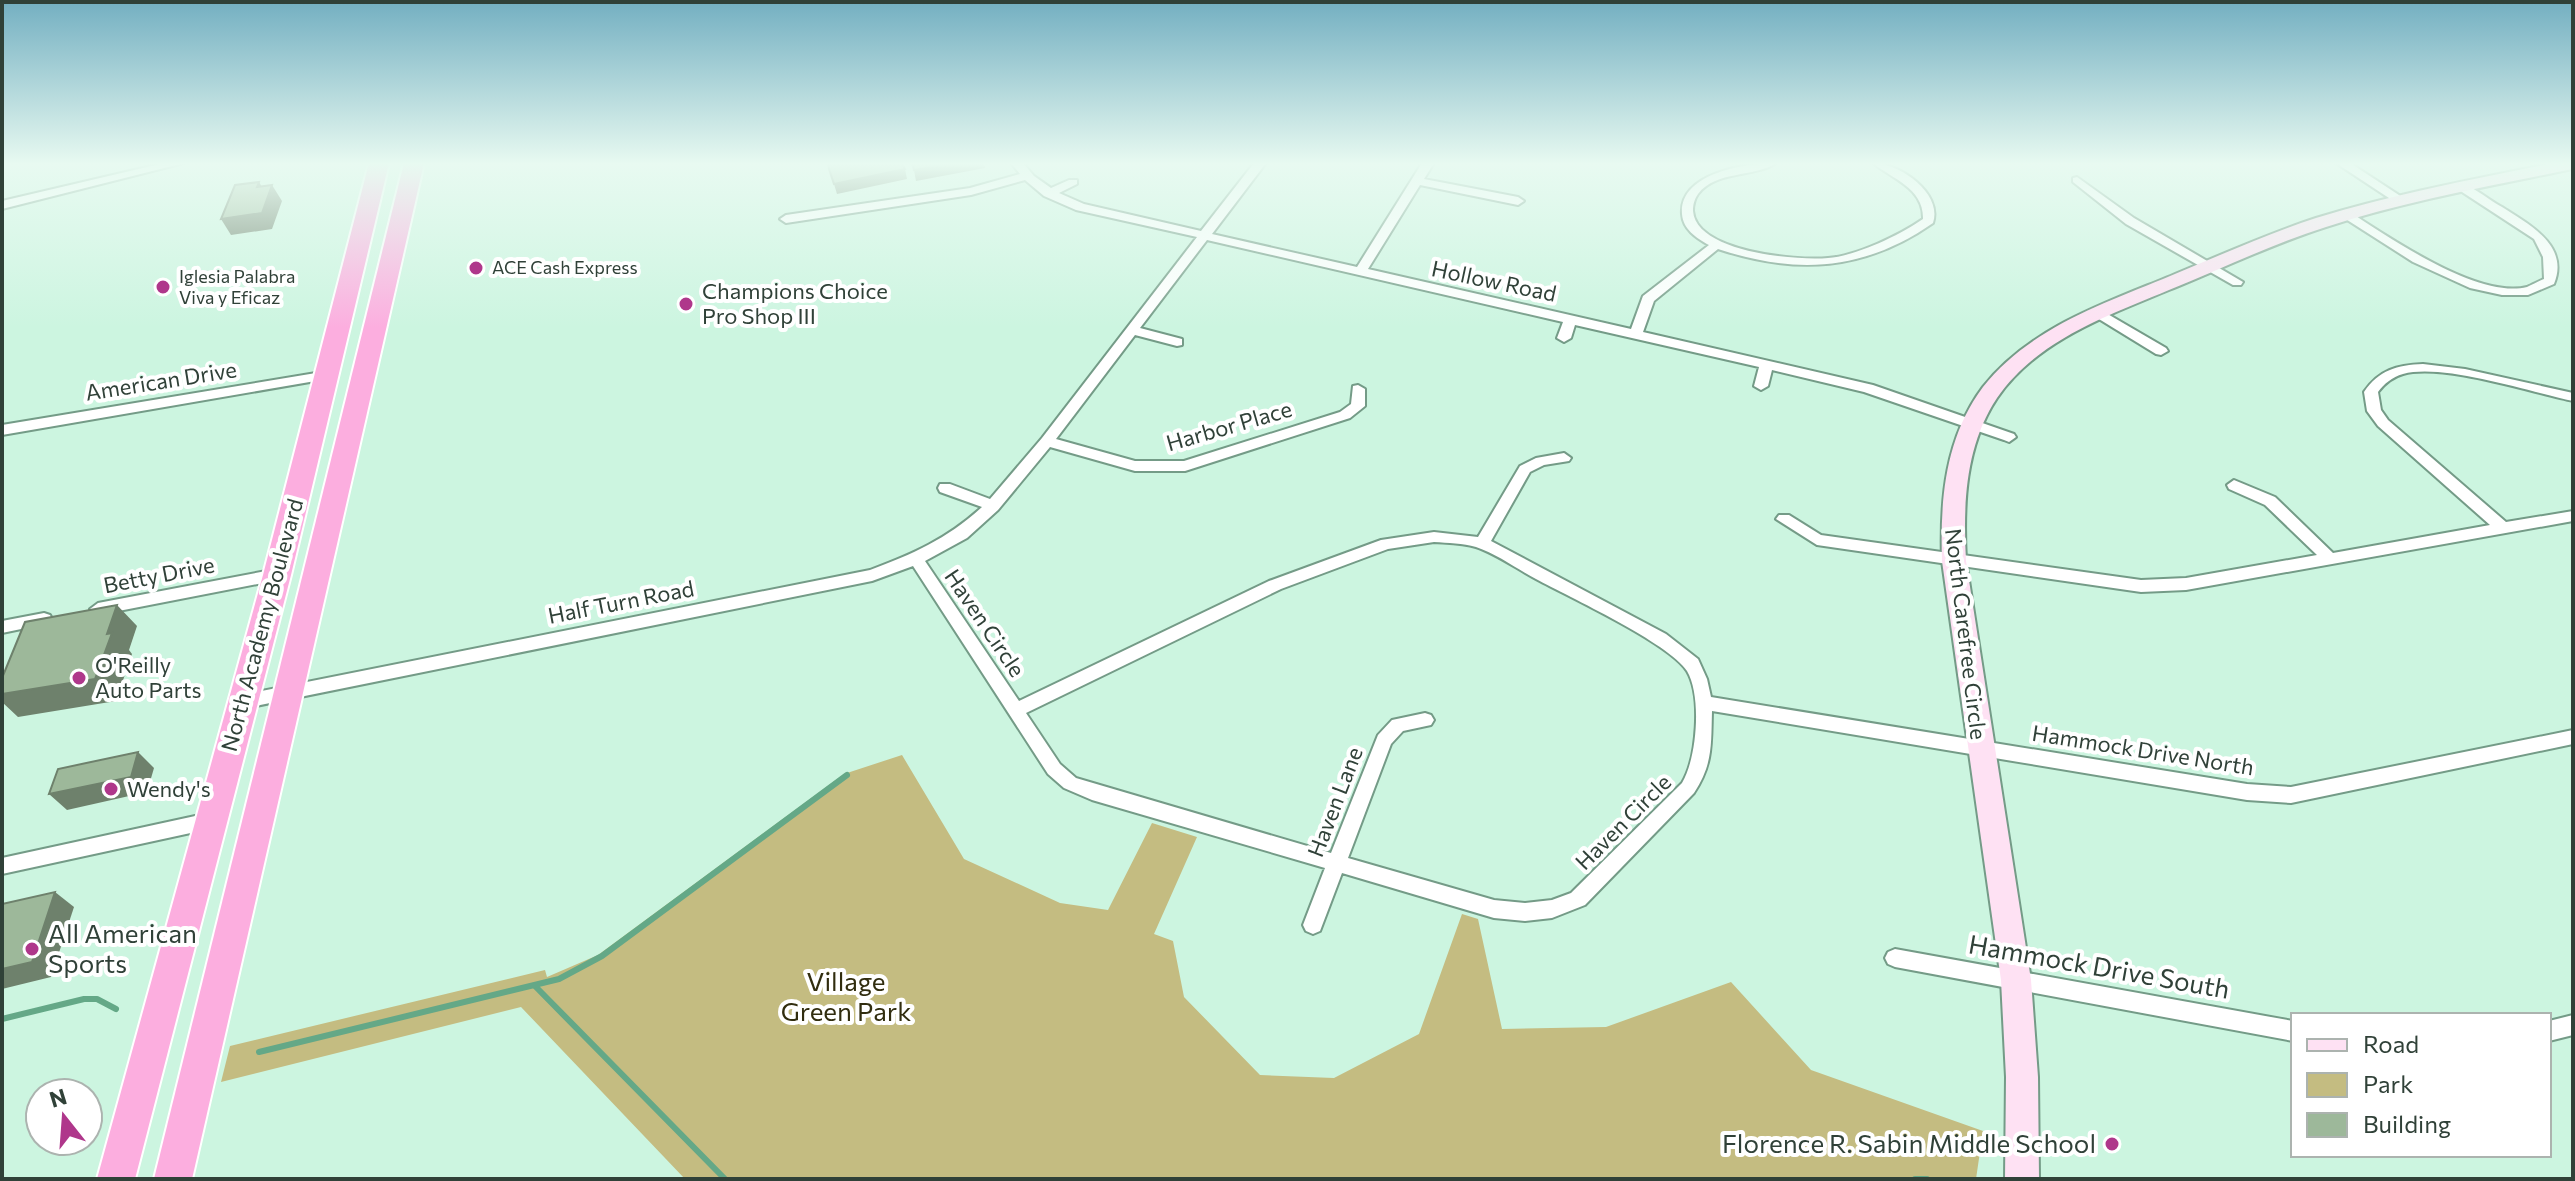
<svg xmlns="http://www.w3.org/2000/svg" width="2575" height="1181" font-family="Commissioner,sans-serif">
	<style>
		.green { fill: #c4bc81 }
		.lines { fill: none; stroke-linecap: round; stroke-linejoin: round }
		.stream { stroke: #64a887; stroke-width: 6 }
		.minor-casing { stroke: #749b87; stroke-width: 4 }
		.secondary-casing { stroke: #749b87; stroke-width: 4 }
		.trunk-casing { stroke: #fff; stroke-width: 4 }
		.minor { fill: #fff; fill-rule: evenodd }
		.secondary { fill: #fee1f3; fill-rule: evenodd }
		.trunk { fill: #fcaedf; fill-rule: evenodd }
		.shaded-wall { fill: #6e816c }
		.building { fill: #9db89a; stroke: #6e816c; stroke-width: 2 }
		.poi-dot { fill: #af378b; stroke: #fff; stroke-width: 3 }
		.labels { text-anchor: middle; stroke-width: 8; stroke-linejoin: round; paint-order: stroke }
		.far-poi-label { font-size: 18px; fill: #304138; stroke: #fff; text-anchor: start }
		.street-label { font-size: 22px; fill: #304138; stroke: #fff }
		.poi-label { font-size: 22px; fill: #304138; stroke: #fff; text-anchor: start }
		.near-poi-label { font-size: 26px; fill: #304138; stroke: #fff; text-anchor: start }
		.near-street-label { font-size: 26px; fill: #304138; stroke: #fff }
		.near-park-label { font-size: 26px; fill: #312d0f; stroke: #fff }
	</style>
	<rect width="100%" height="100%" fill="#ccf5e0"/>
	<!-- green -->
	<path class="green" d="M 902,755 L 964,859 L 1060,903 L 1108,910 L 1152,823 L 1197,837 L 1154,934 L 1173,941 L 1184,997 L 1260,1075 L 1334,1078 L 1419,1034 L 1462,914 L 1478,919 L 1502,1029 L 1606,1027 L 1731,982 L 1811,1070 L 1983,1131 L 1976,1179 L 685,1179 L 521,1007 L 221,1082 L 230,1046 L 545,970 L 547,977 L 598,955 L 844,774 Z"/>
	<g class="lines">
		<!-- stream -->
		<g class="stream">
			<path d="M 535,986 L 725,1179"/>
			<path d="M 2,1019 L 84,999 L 97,999 L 116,1009"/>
			<path d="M 259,1052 L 559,979 L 602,956 L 847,775"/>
			<path d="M 1915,1179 L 1927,1179"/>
		</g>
		<!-- minor casing -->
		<g class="minor-casing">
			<g id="minor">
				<path d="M 164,163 L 184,163 L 2,209 L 2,201 Z"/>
				<path d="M 1011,163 L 1023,163 L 1034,176 L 1051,188 L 1069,180 L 1077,180 L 1077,184 L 1059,193 L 1084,204 L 1201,231 L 1254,163 L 1266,163 L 1212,234 L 1357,267 L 1422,163 L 1434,163 L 1424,179 L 1518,197 L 1524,201 L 1518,205 L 1420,185 L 1368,269 L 1631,329 L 1643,296 L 1709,245 C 1696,238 1683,229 1682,214 C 1679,173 1746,163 1776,163 C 1754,178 1716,170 1698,194 C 1694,200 1693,205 1693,211 C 1696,252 1796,261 1828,258 C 1856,256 1900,235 1923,219 C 1924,188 1892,179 1873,163 C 1899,163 1943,193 1933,223 C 1864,271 1797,275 1718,249 L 1654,301 L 1643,332 L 1873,385 L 2014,434 L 2016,437 L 2009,442 L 2004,440 L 1864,392 L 1772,370 L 1768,386 L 1761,390 L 1754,386 L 1759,367 L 1575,325 L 1571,338 L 1564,342 L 1557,338 L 1563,322 L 1207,240 L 1140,328 L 1182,339 L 1182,345 L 1177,346 L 1135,335 L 1056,439 L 1135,461 L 1184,461 L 1340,412 L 1351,404 L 1353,386 L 1358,385 L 1365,389 L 1365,406 L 1350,418 L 1185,471 L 1135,471 L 1050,447 L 998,510 L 967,538 L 925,561 L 1019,701 L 1269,581 L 1381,540 L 1434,532 L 1478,537 L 1520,466 L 1536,458 L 1564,453 L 1571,458 L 1569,461 L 1544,465 L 1530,472 L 1491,541 L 1666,634 L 1698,659 L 1707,679 L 1711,697 L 2247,784 L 2291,787 L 2573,730 L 2573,744 L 2291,803 L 2247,800 L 1712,711 C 1711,745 1713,764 1694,793 L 1585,905 L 1552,918 L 1525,921 L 1494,918 L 1342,873 L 1320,931 L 1313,934 L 1306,931 L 1303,925 L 1325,868 L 1092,800 L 1064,788 L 1048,774 L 913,566 L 872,581 L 241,709 L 235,707 L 232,702 L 235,697 L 241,695 L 870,570 C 913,554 947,539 982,507 L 940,492 L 938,488 L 940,484 L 950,484 L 990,499 L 1042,438 L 1197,237 L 1076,210 L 1044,196 L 1025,180 L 971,195 L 786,223 L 780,219 L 786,215 L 970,188 L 1020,174 ZM 1434,542 C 1448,543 1463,543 1476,547 C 1497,554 1517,569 1536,579 C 1569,597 1669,643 1687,671 C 1702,696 1697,758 1682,783 L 1571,893 L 1552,900 L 1525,903 L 1494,900 L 1348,858 L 1391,744 L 1403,731 L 1431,725 L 1434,720 L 1431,715 L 1425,713 L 1392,720 L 1378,735 L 1331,853 L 1076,778 L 1060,764 L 1026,713 L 1281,589 L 1388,549 Z"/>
				<path d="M 2336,163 L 2350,163 L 2408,201 L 2402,205 L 2398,204 Z"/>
				<path d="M 2077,177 L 2134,218 L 2243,282 L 2241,285 L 2233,285 L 2126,224 L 2073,182 L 2073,178 Z"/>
				<path d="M 2463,184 C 2477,189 2489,200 2502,207 C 2528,224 2570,245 2554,284 L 2528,295 L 2502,295 L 2470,288 L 2413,262 L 2341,216 L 2347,212 L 2351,213 C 2392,239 2478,299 2527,287 C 2532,285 2539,281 2544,279 L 2543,257 L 2534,239 L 2459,190 L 2459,186 Z"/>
				<path d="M 2099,309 L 2166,348 L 2168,351 L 2161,355 L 2156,354 L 2094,316 L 2092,313 Z"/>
				<path d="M 2423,364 L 2465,369 L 2573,393 L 2573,401 C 2530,392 2443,363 2403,374 C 2392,377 2384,384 2378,392 L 2381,410 L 2388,420 L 2506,522 L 2573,511 L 2573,521 L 2186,590 L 2141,592 L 1817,545 L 1776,519 L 1779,515 L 1789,515 L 1821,535 L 2141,580 L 2186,578 L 2317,555 L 2265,505 L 2229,489 L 2227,485 L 2234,480 L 2275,497 L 2333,553 L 2490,525 L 2378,426 L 2367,411 L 2364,392 C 2379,370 2397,365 2423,364 Z"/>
				<path d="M 328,371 L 333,372 L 335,375 L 333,378 L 2,435 L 2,425 Z"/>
				<path d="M 277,569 L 285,575 L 283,579 L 98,615 L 90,609 L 98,603 Z"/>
				<path d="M 44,613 L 50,615 L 52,619 L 50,623 L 2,633 L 2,621 Z"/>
				<path d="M 209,813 L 216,815 L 218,821 L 216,827 L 209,829 L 2,874 L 2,858 Z"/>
				<path d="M 1895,949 L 2293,1021 L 2293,1041 L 1895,967 L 1888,964 L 1885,958 L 1888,952 Z"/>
				<path d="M 2573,1015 L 2573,1035 L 2549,1041 L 2549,1021 Z"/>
			</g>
		</g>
		<!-- secondary casing -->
		<g class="secondary-casing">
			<path id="secondary" d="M 2553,163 L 2573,163 L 2573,169 C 2490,186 2406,201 2326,227 C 2272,244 2221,269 2169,290 C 2107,316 2037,340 1997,398 C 1965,446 1963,505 1966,561 L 2031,980 L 2038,1077 L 2039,1179 L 2005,1179 L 2006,1077 L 2001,980 L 1942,561 C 1940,500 1945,438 1983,387 C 2028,330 2099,305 2163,279 C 2214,258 2264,235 2316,218 C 2394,194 2474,179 2553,163 Z"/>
		</g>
		<!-- trunk casing -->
		<g class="trunk-casing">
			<g id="trunk">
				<path d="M 369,163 L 389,163 L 291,575 L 135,1179 L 97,1179 L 263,575 Z"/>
				<path d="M 404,163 L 424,163 L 192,1179 L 154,1179 Z"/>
			</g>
		</g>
		<!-- minor -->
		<use href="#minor" class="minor"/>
		<!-- secondary -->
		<use href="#secondary" class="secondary"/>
		<!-- trunk -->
		<use href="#trunk" class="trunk"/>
	</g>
	<!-- shaded-wall -->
	<g class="shaded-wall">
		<path d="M 954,163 L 984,163 L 985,168 L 916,181 L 914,170 Z"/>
		<path d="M 905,169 L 907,179 L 837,194 L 834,184 Z"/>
		<path d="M 259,182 L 268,197 L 272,185 L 282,201 L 272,229 L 231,235 L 221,219 Z"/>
		<path d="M 117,605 L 137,626 L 129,650 L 132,654 L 116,701 L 18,717 L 2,702 L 2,694 L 107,634 Z"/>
		<path d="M 138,752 L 154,768 L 147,792 L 67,810 L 49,794 Z"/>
		<path d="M 55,892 L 74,907 L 51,977 L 2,989 L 2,969 Z"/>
	</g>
	<!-- building -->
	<g class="building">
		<path d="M 828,163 L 902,163 L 905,169 L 834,184 L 829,169 Z"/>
		<path d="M 912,163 L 954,163 L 914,170 Z"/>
		<path d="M 259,182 L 257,187 L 272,185 L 262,213 L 221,219 L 235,185 Z"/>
		<path d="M 117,605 L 107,634 L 112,633 L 95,679 L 2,694 L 2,678 L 25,622 Z"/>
		<path d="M 138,752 L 131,777 L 49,794 L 58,769 Z"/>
		<path d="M 55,892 L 32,962 L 2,969 L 2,904 Z"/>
	</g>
	<!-- sky -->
	<linearGradient id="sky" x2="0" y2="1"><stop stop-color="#73afc1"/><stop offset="0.5" stop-color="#e8faf1"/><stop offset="1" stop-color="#e8faf1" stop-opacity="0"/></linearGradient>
	<rect width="2575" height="328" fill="url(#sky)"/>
	<!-- markers -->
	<g class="poi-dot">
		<circle cx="476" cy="268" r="8"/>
		<circle cx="163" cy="287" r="8"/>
		<circle cx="686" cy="304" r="8"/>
		<circle cx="79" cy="678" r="8"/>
		<circle cx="111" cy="789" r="8"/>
		<circle cx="32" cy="949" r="8"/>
		<circle cx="2112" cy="1144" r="8"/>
	</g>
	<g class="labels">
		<!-- far-poi labels -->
		<g class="far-poi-label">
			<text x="492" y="274">ACE Cash Express</text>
			<text x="179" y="283">Iglesia Palabra<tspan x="179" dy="21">Viva y Eficaz</tspan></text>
		</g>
		<!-- street labels -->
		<g class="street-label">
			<text transform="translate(1494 281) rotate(12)" y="8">Hollow Road</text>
			<text transform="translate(161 381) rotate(-9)" y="8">American Drive</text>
			<text transform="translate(1229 426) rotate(-16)" y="8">Harbor Place</text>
			<text transform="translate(159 575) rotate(-11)" y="8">Betty Drive</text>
			<text transform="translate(621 602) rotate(-11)" y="8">Half Turn Road</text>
			<text transform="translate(985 623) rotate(56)" y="8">Haven Circle</text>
			<text transform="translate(262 625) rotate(-75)" y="8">North Academy Boulevard</text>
			<text transform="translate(1966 634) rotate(83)" y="8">North Carefree Circle</text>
			<text transform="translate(2143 750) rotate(9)" y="8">Hammock Drive North</text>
			<text transform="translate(1335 802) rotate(-69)" y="8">Haven Lane</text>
			<text transform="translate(1623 822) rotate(-45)" y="8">Haven Circle</text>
		</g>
		<!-- poi labels -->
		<g class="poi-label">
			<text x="702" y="299">Champions Choice<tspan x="702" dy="25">Pro Shop III</tspan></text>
			<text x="95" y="673">O'Reilly<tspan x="95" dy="25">Auto Parts</tspan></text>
			<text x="127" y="797">Wendy's</text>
		</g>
		<!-- near-poi labels -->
		<g class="near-poi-label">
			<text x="48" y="943">All American<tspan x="48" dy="30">Sports</tspan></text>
			<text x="2096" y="1153" text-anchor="end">Florence R. Sabin Middle School</text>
		</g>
		<!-- near-street labels -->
		<g class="near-street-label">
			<text transform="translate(2099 967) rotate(10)" y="9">Hammock Drive South</text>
		</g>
		<!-- near-park labels -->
		<g class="near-park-label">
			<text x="846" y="991">Village<tspan x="846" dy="30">Green Park</tspan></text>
		</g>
	</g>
	<!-- border -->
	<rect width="2575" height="1181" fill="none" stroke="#304138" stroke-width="8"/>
	<!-- legend -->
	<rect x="2291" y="1013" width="260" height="144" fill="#ffffff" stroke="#acb3af" stroke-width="2"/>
	<rect x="2307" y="1039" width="40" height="12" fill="#fee1f3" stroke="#acb3af" stroke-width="2"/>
	<text x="2363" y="1053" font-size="24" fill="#304138">Road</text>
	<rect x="2307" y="1073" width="40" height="24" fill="#c4bc81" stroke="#acb3af" stroke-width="2"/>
	<text x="2363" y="1093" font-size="24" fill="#304138">Park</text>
	<rect x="2307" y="1113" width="40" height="24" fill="#9db89a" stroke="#acb3af" stroke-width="2"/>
	<text x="2363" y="1133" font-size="24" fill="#304138">Building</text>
	<!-- north arrow -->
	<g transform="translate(64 1117) rotate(343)"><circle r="38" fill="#ffffff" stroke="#acb3af" stroke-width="2"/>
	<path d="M0-6L14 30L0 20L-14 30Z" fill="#af378b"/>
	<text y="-12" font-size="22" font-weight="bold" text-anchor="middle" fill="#304138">N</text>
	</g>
</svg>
